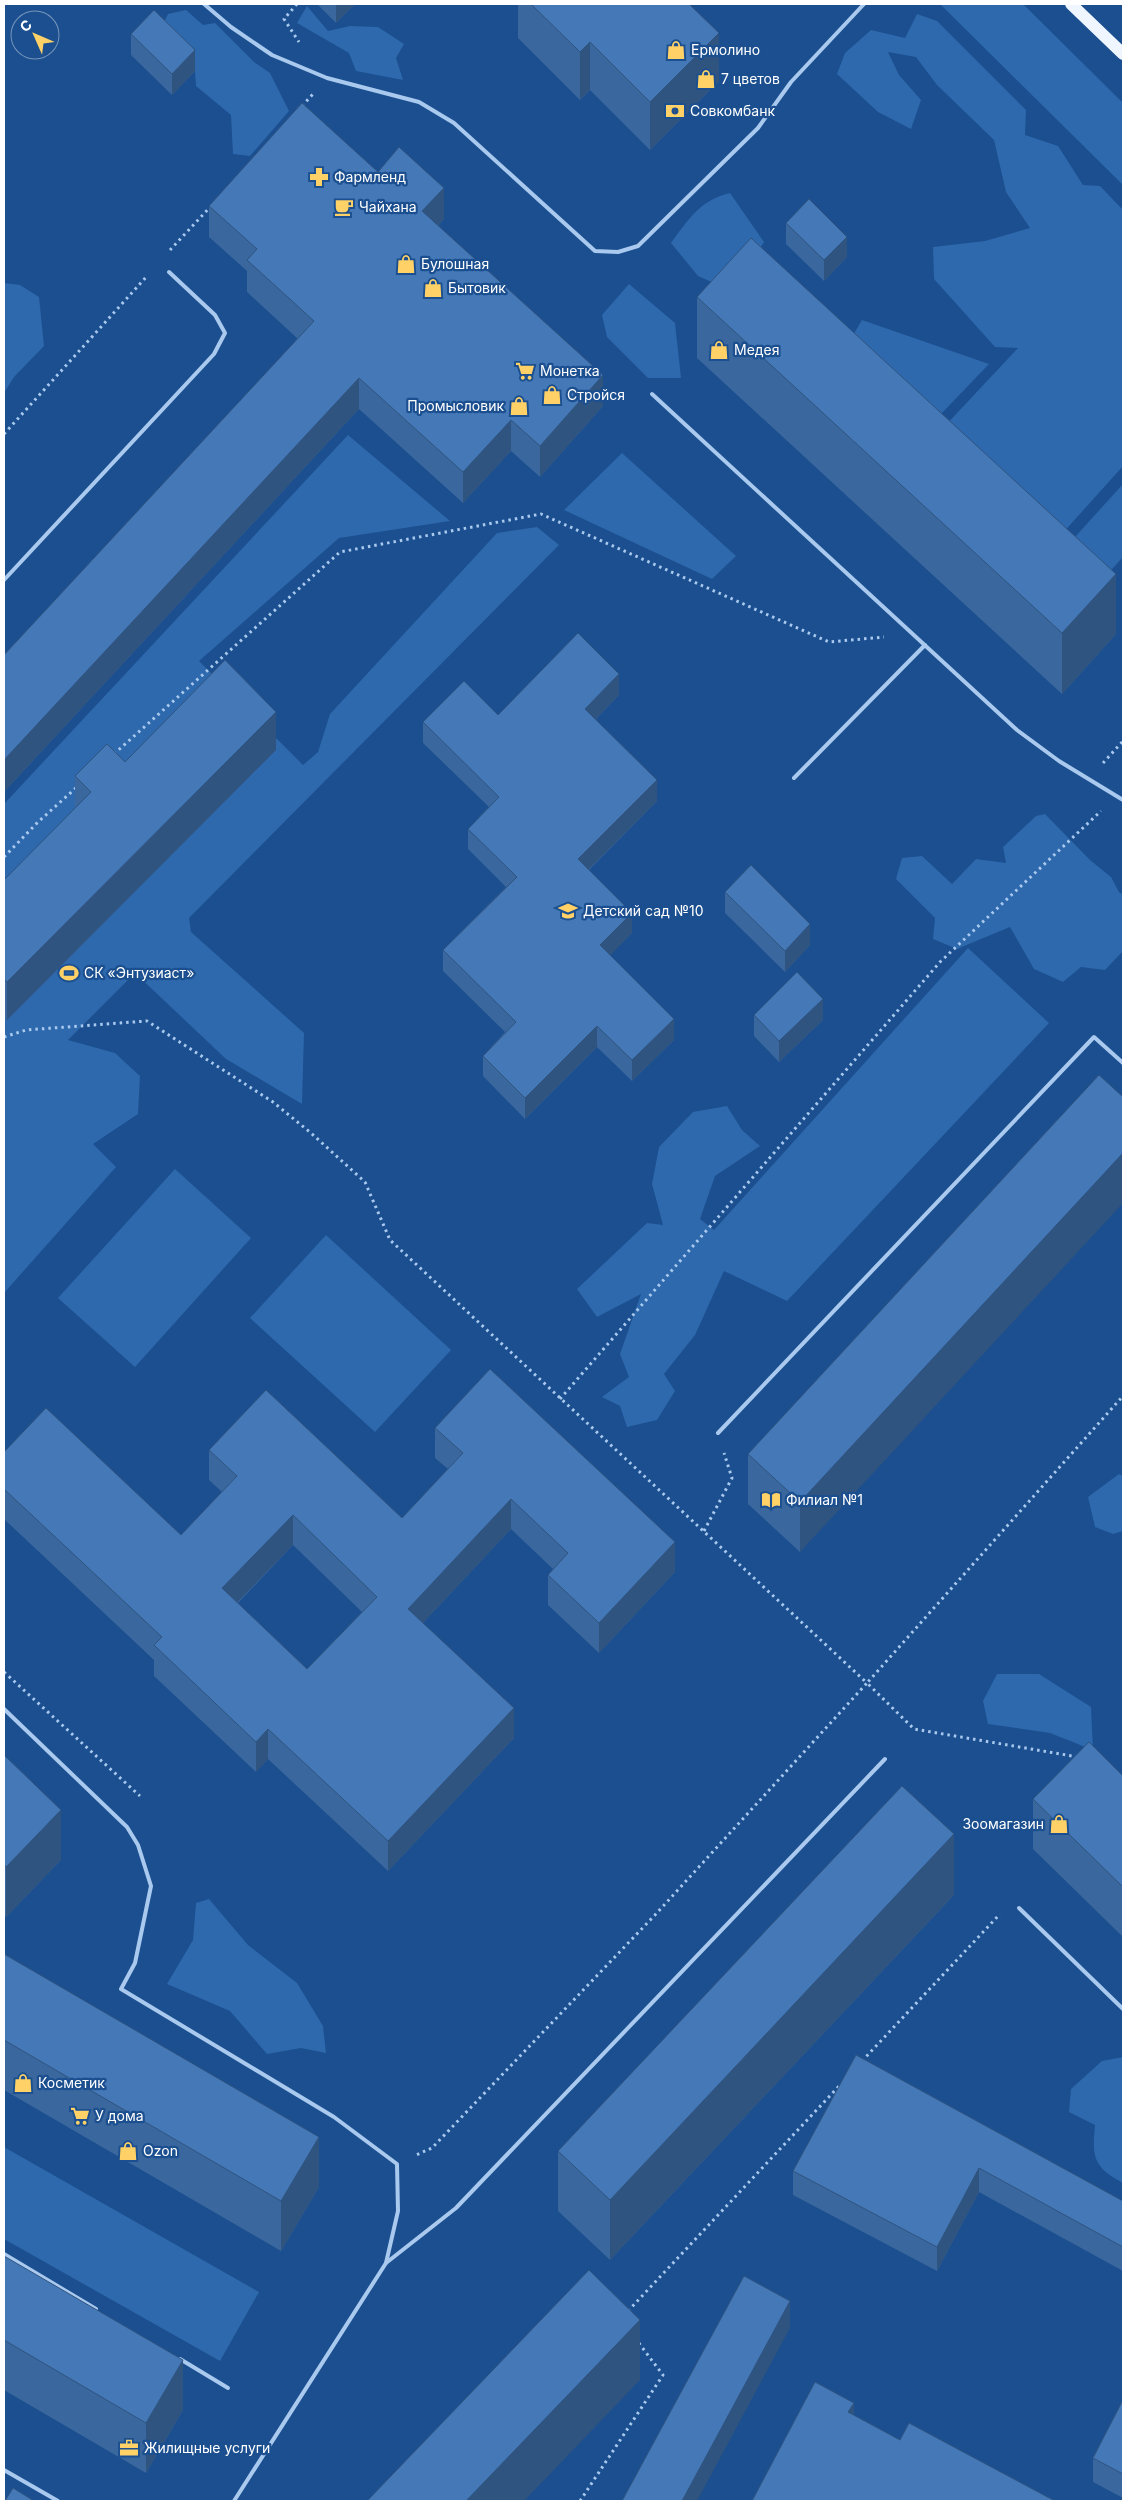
<svg xmlns="http://www.w3.org/2000/svg" width="1127" height="2505" font-family="Inter,sans-serif">
	<style>
		.green { fill: #2e69ad }
		.lines { fill: none; stroke-linecap: round; stroke-linejoin: round }
		.path { stroke: #a9c9ee; stroke-width: 3; stroke-dasharray: 2.5 4; stroke-linecap: butt }
		.service { stroke: #a9c9ee; stroke-width: 4 }
		.primary { stroke: #f0f6ff; stroke-width: 12 }
		.wall { fill: #3a679d; fill-rule: evenodd }
		.shaded-wall { fill: #305480 }
		.building { fill: #4478b7; stroke: #305480; fill-rule: evenodd }
		.labels { text-anchor: middle; stroke-width: 4.5; stroke-linejoin: round; paint-order: stroke }
		.poi-label { font-size: 14px; fill: #fff; stroke: #1b4f8f; text-anchor: start }
	</style>
	<rect width="100%" height="100%" fill="#1b4f8f"/>
	<!-- green -->
	<g class="green">
		<path d="M 940,4 L 1023,4 L 1123,103 L 1123,185 Z"/>
		<path d="M 307,6 L 328,31 L 350,26 L 378,27 L 404,44 L 396,58 L 403,80 L 356,71 L 349,53 L 297,23 Z"/>
		<path d="M 186,10 L 203,25 L 215,23 L 254,62 L 270,73 L 289,111 L 250,156 L 233,154 L 231,115 L 196,86 L 195,71 L 161,28 L 168,14 Z"/>
		<path d="M 917,14 L 937,21 L 1026,110 L 1025,135 L 1058,146 L 1083,185 L 1100,186 L 1123,210 L 1123,466 L 1044,554 L 929,443 L 1018,348 L 995,347 L 934,279 L 933,247 L 985,241 L 1030,228 L 1006,192 L 994,140 L 937,85 L 916,57 L 888,52 L 899,75 L 921,100 L 911,129 L 878,112 L 837,74 L 845,53 L 871,30 L 905,38 Z"/>
		<path d="M 730,193 L 764,242 L 732,291 L 698,276 L 671,243 C 688,220 700,200 730,193 Z"/>
		<path d="M 4,283 L 20,285 L 39,297 L 44,346 L 14,377 L 4,393 Z"/>
		<path d="M 629,284 L 675,323 L 681,378 L 648,378 L 607,337 L 602,315 Z"/>
		<path d="M 862,320 L 989,364 L 918,438 L 837,362 Z"/>
		<path d="M 348,435 L 450,521 L 339,538 L 199,661 L 303,765 L 318,752 L 330,714 L 497,533 L 537,527 L 559,545 L 189,918 L 191,932 L 304,1033 L 302,1104 L 226,1059 L 135,973 L 68,1040 L 115,1053 L 140,1076 L 138,1114 L 93,1144 L 116,1167 L 4,1293 L 4,804 Z"/>
		<path d="M 622,453 L 736,556 L 712,579 L 564,510 Z"/>
		<path d="M 1123,484 L 1123,557 L 1104,578 L 1056,558 Z"/>
		<path d="M 1045,814 L 1090,860 L 1111,877 L 1119,892 L 1123,895 L 1123,951 L 1105,970 L 1081,967 L 1063,982 L 1034,969 L 1010,927 L 957,949 L 933,939 L 935,918 L 896,879 L 902,858 L 922,856 L 952,884 L 976,859 L 1006,863 L 1003,847 L 1036,816 Z"/>
		<path d="M 968,948 L 1049,1023 L 787,1301 L 724,1271 L 695,1335 L 664,1374 L 675,1391 L 657,1420 L 627,1427 L 620,1406 L 602,1397 L 629,1377 L 620,1354 L 641,1294 L 597,1317 L 577,1289 L 647,1223 L 663,1225 L 652,1184 L 659,1147 L 693,1112 L 727,1106 L 742,1130 L 760,1146 L 715,1176 L 700,1219 L 714,1230 Z"/>
		<path d="M 175,1169 L 251,1238 L 135,1367 L 58,1298 Z"/>
		<path d="M 326,1235 L 451,1350 L 375,1432 L 250,1318 Z"/>
		<path d="M 1119,1474 L 1123,1476 L 1123,1531 L 1113,1534 L 1095,1527 L 1088,1497 Z"/>
		<path d="M 997,1674 L 1039,1674 L 1091,1707 L 1093,1750 L 1050,1733 L 988,1724 L 983,1701 Z"/>
		<path d="M 209,1899 L 248,1945 L 297,1983 L 323,2026 L 326,2053 L 301,2048 L 267,2054 L 230,2011 L 167,1984 L 193,1940 L 196,1903 Z"/>
		<path d="M 1123,2057 L 1123,2183 C 1093,2167 1092,2157 1095,2125 L 1069,2112 L 1071,2089 L 1102,2061 Z"/>
		<path d="M 4,2147 L 259,2292 L 220,2361 L 4,2239 Z"/>
	</g>
	<g class="lines">
		<!-- path -->
		<g class="path">
			<path d="M 297,4 L 284,19 L 299,42"/>
			<path d="M 302,106 L 313,94"/>
			<path d="M 170,250 L 212,205"/>
			<path d="M 4,434 L 148,275"/>
			<path d="M 114,754 L 340,552 L 541,514 L 829,642 L 884,637"/>
			<path d="M 1103,763 L 1123,741"/>
			<path d="M 4,857 L 38,822 L 77,787"/>
			<path d="M 4,1037 L 26,1030 L 147,1021 L 273,1102 L 311,1133 L 365,1182 L 390,1240 L 867,1683 L 655,1915 L 432,2148 L 416,2155"/>
			<path d="M 560,1399 L 940,962 L 1101,811"/>
			<path d="M 704,1531 L 732,1478 L 724,1453"/>
			<path d="M 4,1672 L 140,1796"/>
			<path d="M 1078,1757 L 914,1729 L 867,1683 L 1123,1396"/>
			<path d="M 862,2061 L 1000,1914"/>
			<path d="M 628,2311 L 841,2084"/>
			<path d="M 580,2501 L 663,2375 L 638,2342"/>
		</g>
		<!-- service -->
		<g class="service">
			<path d="M 204,4 L 231,27 L 272,55 L 327,78 L 419,102 L 454,123 L 595,251 L 618,252 L 638,246 L 758,128 L 791,82 L 864,4"/>
			<path d="M 652,394 L 1017,730 L 1059,761 L 1123,800"/>
			<path d="M 4,580 L 214,354 L 225,333 L 215,315 L 169,272"/>
			<path d="M 794,778 L 925,645"/>
			<path d="M 718,1433 L 1094,1037 L 1123,1063"/>
			<path d="M 4,1709 L 127,1827 L 138,1845 L 151,1886 L 135,1963 L 121,1989 L 334,2117 L 397,2164 L 398,2211 L 386,2263 L 234,2501"/>
			<path d="M 1019,1908 L 1123,2009"/>
			<path d="M 4,2254 L 96,2309"/>
			<path d="M 386,2263 L 456,2208 L 885,1759"/>
			<path d="M 180,2359 L 228,2388"/>
			<path d="M 4,2470 L 58,2501"/>
		</g>
		<!-- primary -->
		<path class="primary" d="M 1071,4 L 1123,54"/>
	</g>
	<!-- wall -->
	<g class="wall">
		<path d="M 317,4 L 355,4 L 336,23 Z"/>
		<path d="M 518,4 L 689,4 L 719,81 L 650,150 L 590,90 L 580,100 L 518,38 Z"/>
		<path d="M 131,34 L 195,71 L 172,95 L 131,55 Z"/>
		<path d="M 378,172 L 444,219 L 438,226 L 603,406 L 540,477 L 511,451 L 463,503 L 359,409 L 4,792 L 4,655 L 298,339 L 247,292 L 247,271 L 209,237 L 209,206 Z"/>
		<path d="M 786,223 L 847,257 L 824,281 L 786,244 Z"/>
		<path d="M 697,297 L 1116,634 L 1062,694 L 697,358 Z"/>
		<path d="M 619,695 L 596,719 L 657,801 L 589,870 L 632,933 L 610,955 L 674,1040 L 632,1081 L 597,1047 L 525,1119 L 483,1076 L 483,1056 L 505,1032 L 443,971 L 443,950 L 506,887 L 468,849 L 468,829 L 489,807 L 423,743 L 423,722 L 498,715 Z"/>
		<path d="M 276,750 L 7,1020 L 4,1017 L 4,880 L 75,809 L 75,776 L 125,762 Z"/>
		<path d="M 725,892 L 810,945 L 785,972 L 725,913 Z"/>
		<path d="M 754,1015 L 823,1020 L 779,1062 L 754,1036 Z"/>
		<path d="M 1099,1075 L 800,1552 L 748,1504 L 748,1454 Z"/>
		<path d="M 435,1428 L 675,1572 L 599,1653 L 548,1605 L 548,1575 L 553,1569 L 511,1529 L 423,1623 L 514,1738 L 388,1871 L 268,1759 L 256,1772 L 154,1676 L 154,1660 L 4,1519 L 4,1452 L 181,1535 L 222,1492 L 209,1480 L 209,1450 L 402,1518 L 448,1469 L 435,1458 ZM 293,1545 L 362,1612 L 307,1669 L 238,1603 Z"/>
		<path d="M 4,1755 L 61,1860 L 6,1917 L 4,1914 Z"/>
		<path d="M 1123,1776 L 1123,1937 L 1033,1849 L 1033,1799 Z"/>
		<path d="M 954,1895 L 610,2260 L 558,2211 L 558,2151 Z"/>
		<path d="M 4,1954 L 319,2187 L 281,2251 L 4,2090 Z"/>
		<path d="M 856,2055 L 1123,2201 L 1123,2271 L 979,2192 L 937,2271 L 793,2195 L 793,2171 Z"/>
		<path d="M 4,2256 L 183,2410 L 146,2473 L 4,2390 Z"/>
		<path d="M 1123,2400 L 1123,2498 L 1093,2482 L 1093,2458 Z"/>
	</g>
	<!-- shaded-wall -->
	<g class="shaded-wall">
		<path d="M 336,4 L 355,4 L 336,23 Z"/>
		<path d="M 719,33 L 719,81 L 650,150 L 650,102 Z"/>
		<path d="M 590,42 L 590,90 L 580,100 L 580,52 Z"/>
		<path d="M 195,50 L 195,71 L 172,95 L 172,74 Z"/>
		<path d="M 444,188 L 444,219 L 422,243 L 422,211 Z"/>
		<path d="M 847,237 L 847,257 L 824,281 L 824,260 Z"/>
		<path d="M 603,375 L 603,406 L 540,477 L 540,446 Z"/>
		<path d="M 359,378 L 359,409 L 4,792 L 4,760 Z"/>
		<path d="M 511,420 L 511,451 L 463,503 L 463,472 Z"/>
		<path d="M 1116,574 L 1116,634 L 1062,694 L 1062,633 Z"/>
		<path d="M 619,674 L 619,695 L 585,730 L 585,709 Z"/>
		<path d="M 276,712 L 276,750 L 7,1020 L 7,982 Z"/>
		<path d="M 657,780 L 657,801 L 578,880 L 578,859 Z"/>
		<path d="M 632,913 L 632,933 L 600,966 L 600,945 Z"/>
		<path d="M 810,924 L 810,945 L 785,972 L 785,951 Z"/>
		<path d="M 823,999 L 823,1020 L 779,1062 L 779,1041 Z"/>
		<path d="M 674,1019 L 674,1040 L 632,1081 L 632,1060 Z"/>
		<path d="M 597,1026 L 597,1047 L 525,1119 L 525,1098 Z"/>
		<path d="M 1123,1153 L 1123,1203 L 800,1552 L 800,1502 Z"/>
		<path d="M 511,1499 L 511,1529 L 408,1639 L 408,1609 Z"/>
		<path d="M 293,1515 L 293,1545 L 222,1618 L 222,1588 Z"/>
		<path d="M 675,1542 L 675,1572 L 599,1653 L 599,1623 Z"/>
		<path d="M 514,1708 L 514,1738 L 388,1871 L 388,1841 Z"/>
		<path d="M 268,1729 L 268,1759 L 256,1772 L 256,1742 Z"/>
		<path d="M 61,1810 L 61,1860 L 6,1917 L 6,1867 Z"/>
		<path d="M 954,1834 L 954,1895 L 610,2260 L 610,2200 Z"/>
		<path d="M 319,2137 L 319,2187 L 281,2251 L 281,2201 Z"/>
		<path d="M 979,2168 L 979,2192 L 937,2271 L 937,2247 Z"/>
		<path d="M 790,2301 L 790,2328 L 697,2501 L 682,2501 Z"/>
		<path d="M 640,2320 L 640,2380 L 524,2501 L 466,2501 Z"/>
		<path d="M 183,2360 L 183,2410 L 146,2473 L 146,2423 Z"/>
		<path d="M 854,2403 L 854,2441 L 848,2412 Z"/>
	</g>
	<!-- building -->
	<g class="building">
		<path d="M 531,4 L 689,4 L 719,33 L 650,102 L 590,42 L 580,52 Z"/>
		<path d="M 154,10 L 195,50 L 172,74 L 131,34 Z"/>
		<path d="M 302,103 L 378,172 L 399,147 L 444,188 L 422,211 L 603,375 L 540,446 L 511,420 L 463,472 L 359,378 L 4,760 L 4,655 L 314,321 L 247,260 L 257,249 L 209,206 Z"/>
		<path d="M 809,199 L 847,237 L 824,260 L 786,223 Z"/>
		<path d="M 751,238 L 1116,574 L 1062,633 L 697,297 Z"/>
		<path d="M 578,633 L 619,674 L 585,709 L 657,780 L 578,859 L 632,913 L 600,945 L 674,1019 L 632,1060 L 597,1026 L 525,1098 L 483,1056 L 516,1022 L 443,950 L 517,877 L 468,829 L 499,797 L 423,722 L 464,681 L 498,715 Z"/>
		<path d="M 225,660 L 276,712 L 7,982 L 4,979 L 4,880 L 91,792 L 75,776 L 107,744 L 125,762 Z"/>
		<path d="M 751,865 L 810,924 L 785,951 L 725,892 Z"/>
		<path d="M 797,972 L 823,999 L 779,1041 L 754,1015 Z"/>
		<path d="M 1099,1075 L 1123,1097 L 1123,1153 L 800,1502 L 748,1454 Z"/>
		<path d="M 490,1369 L 675,1542 L 599,1623 L 548,1575 L 568,1553 L 511,1499 L 408,1609 L 514,1708 L 388,1841 L 268,1729 L 256,1742 L 154,1645 L 162,1637 L 4,1489 L 4,1452 L 46,1408 L 181,1535 L 237,1476 L 209,1450 L 266,1390 L 402,1518 L 463,1453 L 435,1428 ZM 293,1515 L 377,1597 L 307,1669 L 222,1588 Z"/>
		<path d="M 1089,1742 L 1123,1776 L 1123,1887 L 1033,1799 Z"/>
		<path d="M 4,1755 L 61,1810 L 6,1867 L 4,1864 Z"/>
		<path d="M 902,1786 L 954,1834 L 610,2200 L 558,2151 Z"/>
		<path d="M 4,1954 L 319,2137 L 281,2201 L 4,2040 Z"/>
		<path d="M 856,2055 L 1123,2201 L 1123,2247 L 979,2168 L 937,2247 L 793,2171 Z"/>
		<path d="M 4,2256 L 183,2360 L 146,2423 L 4,2340 Z"/>
		<path d="M 589,2270 L 640,2320 L 466,2501 L 367,2501 Z"/>
		<path d="M 744,2276 L 790,2301 L 682,2501 L 622,2501 Z"/>
		<path d="M 815,2382 L 854,2403 L 848,2412 L 900,2440 L 909,2423 L 1055,2501 L 752,2501 Z"/>
		<path d="M 1123,2400 L 1123,2474 L 1093,2458 Z"/>
		<path d="M 13,2488 L 34,2501 L 5,2501 Z"/>
	</g>
	<!-- icons -->
	<defs>
		<g id="shop-bare" transform="scale(1.5)"><path d="M-5-2.5h2.3a2.7 3.5 0 0 1 5.4 0H5L5.5 6h-11ZM-1.5-2.5h3a1.5 2.3 0 0 0-3 0Z" fill="#ffd166" stroke="#1b4f8f" stroke-width="2.5" paint-order="stroke"/></g>
		<g id="bank-bare" transform="scale(1.5)"><path d="M-6-4H6V4H-6ZM0-2.3a2.3 2.3 0 1 0 0 4.6a2.3 2.3 0 1 0 0-4.6Z" fill="#ffd166" stroke="#1b4f8f" stroke-width="2.5" paint-order="stroke"/></g>
		<g id="pharmacy-bare" transform="scale(1.5)"><path d="M-2-6h4v4h4v4h-4v4h-4v-4h-4v-4h4Z" fill="#ffd166" stroke="#1b4f8f" stroke-width="2.5" paint-order="stroke"/></g>
		<g id="cafe-bare" transform="scale(1.5)"><path d="M-5.5-4.5H6V0H3Q3 3.5 0 3.5H-2.5Q-5.5 3.5-5.5 0ZM3-3.2v2h1.7v-2ZM-6 4.5H4V6H-6Z" fill="#ffd166" stroke="#1b4f8f" stroke-width="2.5" paint-order="stroke"/></g>
		<g id="supermarket-bare" transform="scale(1.5)"><path d="M-6-5.5h2.5l.6 2H6L4.5 2H-2.5L-4.4-4H-6ZM-1.5 3.2a1.3 1.3 0 1 0 .1 0ZM3 3.2a1.3 1.3 0 1 0 .1 0Z" fill="#ffd166" stroke="#1b4f8f" stroke-width="2.5" paint-order="stroke"/></g>
		<g id="school-bare" transform="scale(1.5)"><path d="M0-5L7-2L0 1L-7-2ZM-4 1L0 2.5L4 1V4Q0 6-4 4Z" fill="#ffd166" stroke="#1b4f8f" stroke-width="2.5" paint-order="stroke"/></g>
		<g id="stadium-bare" transform="scale(1.5)"><path d="M0-5a6.5 5 0 1 0 0 10a6.5 5 0 1 0 0-10ZM-3.5-1.8h7v3.6h-7Z" fill="#ffd166" stroke="#1b4f8f" stroke-width="2.5" paint-order="stroke"/></g>
		<g id="library-bare" transform="scale(1.5)"><path d="M-6-4Q-3-5.5-.7-3.5V5Q-3 3-6 4ZM6-4Q3-5.5 .7-3.5V5Q3 3 6 4Z" fill="#ffd166" stroke="#1b4f8f" stroke-width="2.5" paint-order="stroke"/></g>
		<g id="office-bare" transform="scale(1.5)"><path d="M-6-3h4V-5.5h4V-3h4V5H-6ZM-1-4.5V-3h2v-1.5ZM-6 0V1H6V0Z" fill="#ffd166" stroke="#1b4f8f" stroke-width="2.5" paint-order="stroke"/></g>
	</defs>
	<g fill-rule="evenodd">
		<use href="#shop-bare" x="676" y="50"/>
		<use href="#shop-bare" x="706" y="79"/>
		<use href="#bank-bare" x="675" y="111"/>
		<use href="#pharmacy-bare" x="319" y="177"/>
		<use href="#cafe-bare" x="344" y="207"/>
		<use href="#shop-bare" x="406" y="264"/>
		<use href="#shop-bare" x="433" y="288"/>
		<use href="#shop-bare" x="719" y="350"/>
		<use href="#supermarket-bare" x="525" y="371"/>
		<use href="#shop-bare" x="552" y="395"/>
		<use href="#shop-bare" x="519" y="406"/>
		<use href="#school-bare" x="568" y="911"/>
		<use href="#stadium-bare" x="69" y="973"/>
		<use href="#library-bare" x="771" y="1500"/>
		<use href="#shop-bare" x="1059" y="1824"/>
		<use href="#shop-bare" x="23" y="2083"/>
		<use href="#supermarket-bare" x="80" y="2116"/>
		<use href="#shop-bare" x="128" y="2151"/>
		<use href="#office-bare" x="129" y="2448"/>
	</g>
	<g class="labels">
		<!-- poi labels -->
		<g class="poi-label">
			<text x="691" y="55">Ермолино</text>
			<text x="721" y="84">7 цветов</text>
			<text x="690" y="116">Совкомбанк</text>
			<text x="334" y="182">Фармленд</text>
			<text x="359" y="212">Чайхана</text>
			<text x="421" y="269">Булошная</text>
			<text x="448" y="293">Бытовик</text>
			<text x="734" y="355">Медея</text>
			<text x="540" y="376">Монетка</text>
			<text x="567" y="400">Стройся</text>
			<text x="504" y="411" text-anchor="end">Промысловик</text>
			<text x="583" y="916">Детский сад №10</text>
			<text x="84" y="978">СК «Энтузиаст»</text>
			<text x="786" y="1505">Филиал №1</text>
			<text x="1044" y="1829" text-anchor="end">Зоомагазин</text>
			<text x="38" y="2088">Косметик</text>
			<text x="95" y="2121">У дома</text>
			<text x="143" y="2156">Ozon</text>
			<text x="144" y="2453">Жилищные услуги</text>
		</g>
	</g>
	<!-- border -->
	<rect width="1127" height="2505" fill="none" stroke="#ffffff" stroke-width="10"/>
	<!-- north arrow -->
	<g transform="translate(35 35) rotate(315)"><circle r="24" fill="#1b4f8f" stroke="#7695bc"/>
	<path d="M0-4L9 19L0 12L-9 19Z" fill="#ffd166"/>
	<text y="-8" font-size="14" font-weight="bold" text-anchor="middle" fill="#ffffff">С</text>
	</g>
</svg>
